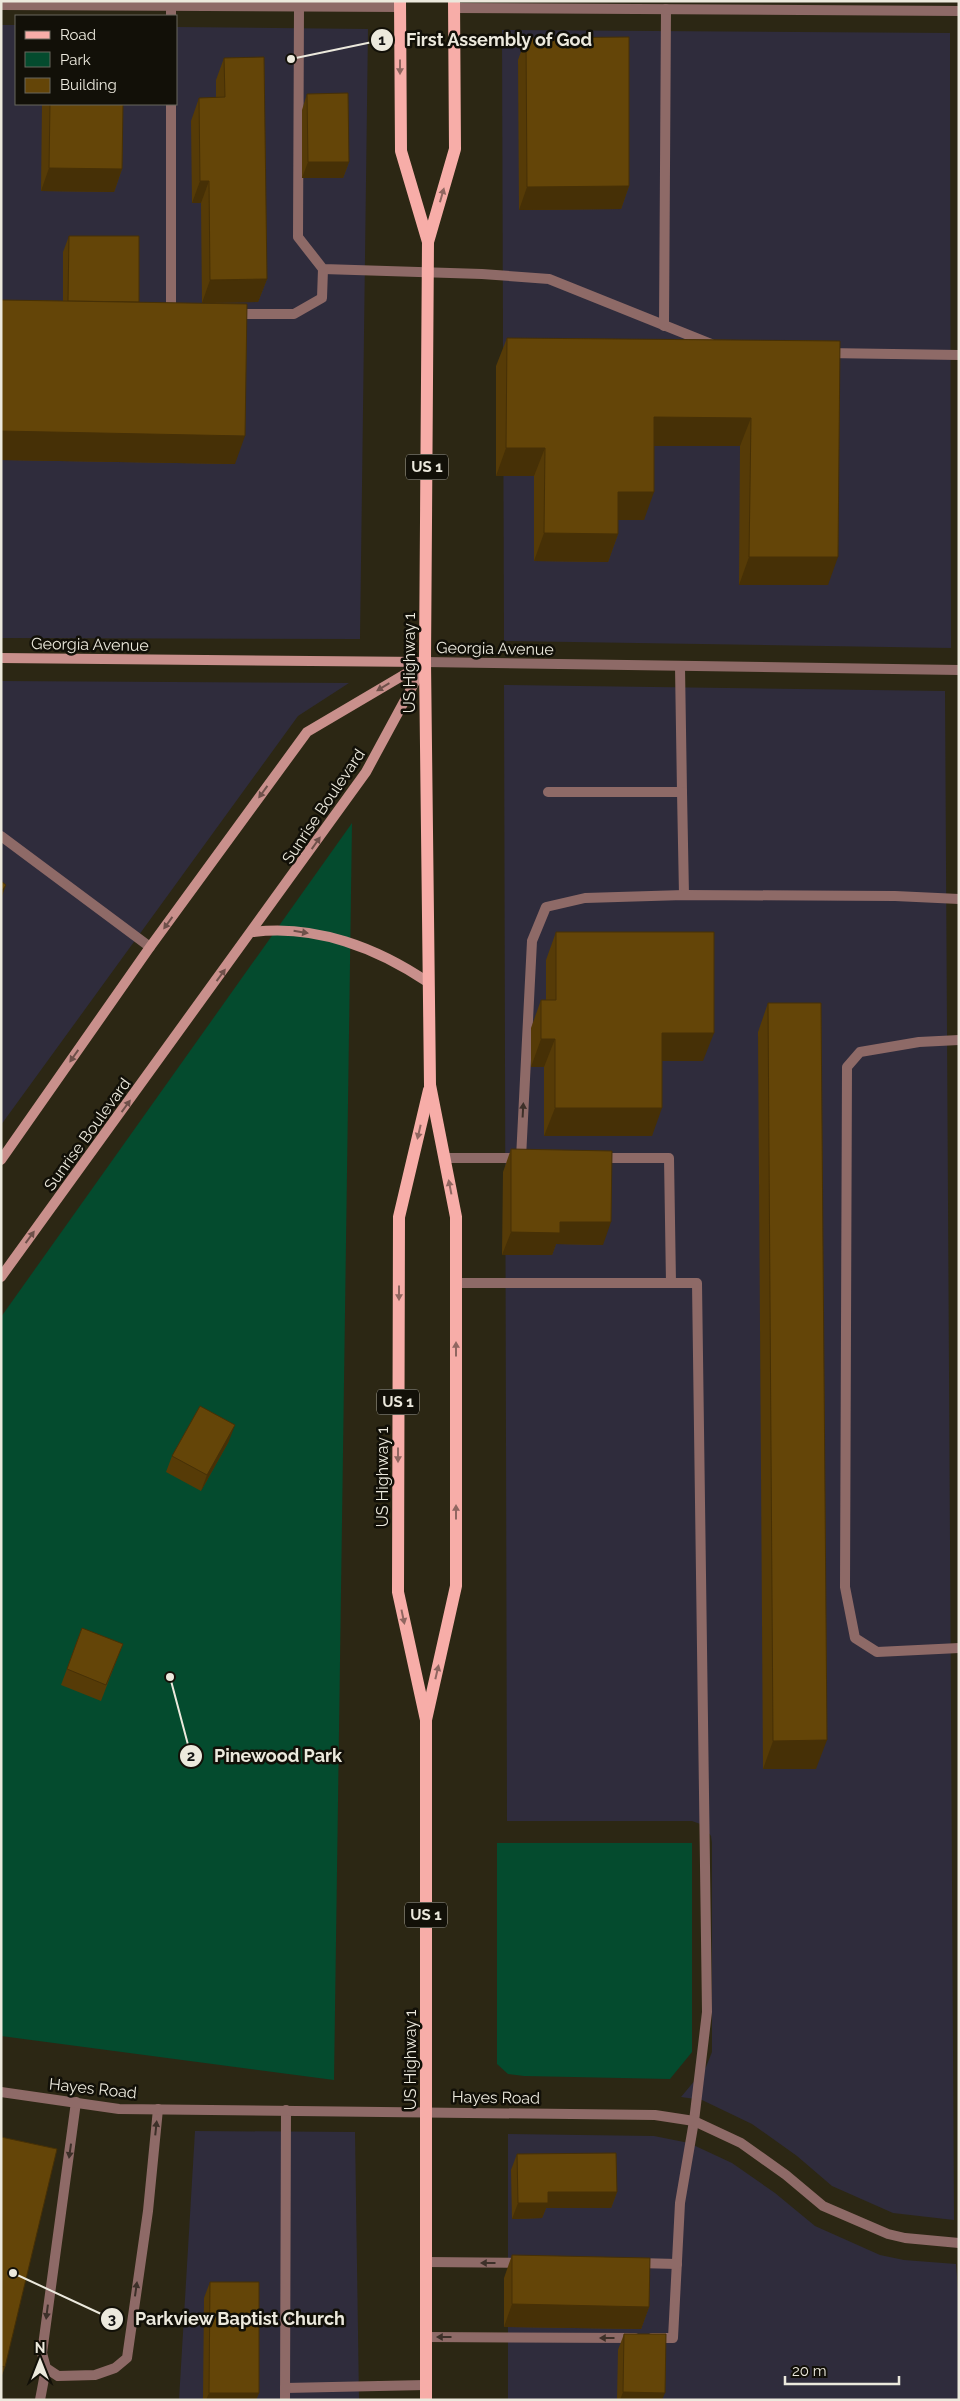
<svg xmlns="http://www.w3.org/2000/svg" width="960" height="2401" font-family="Raleway,sans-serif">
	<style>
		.commercial { fill: #2f2c3c }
		.green { fill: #044b2e }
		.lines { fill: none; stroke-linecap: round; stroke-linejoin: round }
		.lane { stroke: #8e6a67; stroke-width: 10 }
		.street { stroke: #8e6a67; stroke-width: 10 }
		.secondary { stroke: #c9908c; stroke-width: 10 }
		.primary { stroke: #f7ada8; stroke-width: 12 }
		.wall { fill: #563b07 }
		.shaded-wall { fill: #463006 }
		.building { fill: #644508; stroke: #463006 }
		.oneway { fill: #906660 }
		.oneway2 { fill: #6e504a }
		.oneway3 { fill: #3d3029 }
		.labels { text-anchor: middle; stroke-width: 5; stroke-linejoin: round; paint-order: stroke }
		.shield { fill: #121008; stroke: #aba89d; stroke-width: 1 }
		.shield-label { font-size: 15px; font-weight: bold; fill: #ece9dd }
		.street-label { font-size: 16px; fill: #ece9dd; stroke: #121008 }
		.leader { fill: none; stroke: #ece9dd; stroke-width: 2 }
		.callout-dot { fill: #ece9dd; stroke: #121008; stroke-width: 2 }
		.mark-label { font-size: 15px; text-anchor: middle; font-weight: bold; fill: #111 }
		.callout-label { font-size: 18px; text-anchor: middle; font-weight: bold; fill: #ece9dd; stroke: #121008; stroke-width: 5; stroke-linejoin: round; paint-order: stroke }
	</style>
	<rect width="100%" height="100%" fill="#2c2714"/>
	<!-- commercial -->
	<g class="commercial">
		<path d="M 1,25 L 16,25 L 16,104 L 176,104 L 176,27 L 368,29 L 360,639 L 1,638 Z"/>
		<path d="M 502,30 L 950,33 L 951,648 L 504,641 Z"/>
		<path d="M 1,681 L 349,683 L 298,716 L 1,1125 Z"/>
		<path d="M 504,685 L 945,691 L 954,2220 L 893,2213 L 832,2186 L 797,2156 L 752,2124 L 702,2100 L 681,2097 L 706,2067 L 712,2052 L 712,1843 L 711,1836 L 703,1825 L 692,1821 L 507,1821 Z"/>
		<path d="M 195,2131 L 355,2132 L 359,2400 L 179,2400 Z"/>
		<path d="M 508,2134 L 654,2136 L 689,2143 L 732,2163 L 775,2193 L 815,2226 L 880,2255 L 904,2260 L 956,2264 L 959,2302 L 959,2400 L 508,2400 Z"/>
	</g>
	<!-- green -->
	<g class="green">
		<path d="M 352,823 L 334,2080 L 1,2036 L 1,1317 Z"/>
		<path d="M 497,1843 L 692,1843 L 692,2052 L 670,2079 L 524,2076 L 508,2074 L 497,2064 Z"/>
	</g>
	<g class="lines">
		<!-- lane -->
		<g class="lane">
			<path d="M 171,6 L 171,16"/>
			<path d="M 299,7 L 298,237 L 323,269 L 482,274 L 549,279 L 711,344"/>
			<path d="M 171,104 L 171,313 L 173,313"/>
			<path d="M 235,314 L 294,314 L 322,298 L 323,269"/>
			<path d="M 664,326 L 666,9"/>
			<path d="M 826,353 L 959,355"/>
			<path d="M 680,667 L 682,792"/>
			<path d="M 548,792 L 682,792 L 684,895"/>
			<path d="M 1,836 L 150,947"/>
			<path d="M 959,1040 L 919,1042 L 860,1052 L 847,1067 L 845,1587 L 855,1638 L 877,1652 L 959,1648"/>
			<path d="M 444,1158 L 521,1158"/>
			<path d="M 521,1158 L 532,941 L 546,907 L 585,898 L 684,895 L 895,896 L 959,899"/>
			<path d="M 600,1158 L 669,1158 L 671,1283"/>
			<path d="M 456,1283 L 697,1283 L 707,2012 L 694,2121 L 680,2203 L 673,2338 L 652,2338"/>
			<path d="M 76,2102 L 42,2353 L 46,2368 L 58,2376 L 95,2375 L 115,2368 L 127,2358 L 148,2211 L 158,2109"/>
			<path d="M 426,2262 L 523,2263"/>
			<path d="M 638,2263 L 677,2264"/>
			<path d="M 426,2337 L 635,2338"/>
			<path d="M 285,2388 L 426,2385"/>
			<path d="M 40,2400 L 46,2368"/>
			<path d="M 285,2400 L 286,2110"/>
		</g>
		<!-- street -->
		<g class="street">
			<path d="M 1,5 L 400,7"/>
			<path d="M 454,8 L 959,11"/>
			<path d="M 425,662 L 959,670"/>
			<path d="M 1,2092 L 119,2109 L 655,2115 L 694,2121 L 741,2143 L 786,2175 L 823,2206 L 888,2234 L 905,2238 L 959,2243"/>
		</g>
		<!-- secondary -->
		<g class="secondary">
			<path d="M 1,658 L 424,662"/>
			<path d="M 253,932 C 315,924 378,948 429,983"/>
			<path d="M 1,1160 L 150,947 L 307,732 L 424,663"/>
			<path d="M 1,1277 L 366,772 L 425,663"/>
		</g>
		<!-- primary -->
		<g class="primary">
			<path d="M 400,1 L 401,151 L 428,242 L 425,662 L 430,1085 L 456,1217 L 456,1586 L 426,1720"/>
			<path d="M 428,242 L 455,149 L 454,1"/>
			<path d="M 426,2400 L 426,1720 L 398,1592 L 399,1217 L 429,1090"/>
		</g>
	</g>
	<!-- wall -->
	<g class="wall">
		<path d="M 526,38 L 629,186 L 621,209 L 519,210 L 518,60 Z"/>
		<path d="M 224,58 L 267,279 L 258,302 L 202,303 L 201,203 L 192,203 L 191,121 L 199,98 L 216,98 L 216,80 Z"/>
		<path d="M 307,94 L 349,162 L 343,178 L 302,178 L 302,110 Z"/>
		<path d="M 42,104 L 123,104 L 122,169 L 114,192 L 41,191 Z"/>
		<path d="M 69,236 L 139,302 L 235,464 L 1,460 L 1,300 L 63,301 L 63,252 Z"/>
		<path d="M 507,338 L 840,341 L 828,585 L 739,585 L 740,446 L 654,446 L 644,520 L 618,520 L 618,534 L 608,562 L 534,561 L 534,476 L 496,476 L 496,366 Z"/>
		<path d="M 556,932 L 703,1061 L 662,1061 L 652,1136 L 544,1136 L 544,1067 L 531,1067 L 531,1028 L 541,1000 L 546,1000 L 546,960 Z"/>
		<path d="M 768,1003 L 816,1769 L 763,1769 L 758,1032 Z"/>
		<path d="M 511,1149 L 603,1245 L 556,1244 L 552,1255 L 502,1255 L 503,1172 Z"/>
		<path d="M 229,1441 L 201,1491 L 166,1472 L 172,1456 Z"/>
		<path d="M 82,1628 L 117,1659 L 101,1701 L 61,1685 Z"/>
		<path d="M 1,2137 L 5,2367 L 1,2378 Z"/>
		<path d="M 517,2154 L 617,2192 L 611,2208 L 546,2208 L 542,2218 L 512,2219 L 511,2170 Z"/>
		<path d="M 512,2255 L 649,2307 L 641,2329 L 504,2327 L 504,2278 Z"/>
		<path d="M 210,2282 L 259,2393 L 256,2400 L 203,2400 L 204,2298 Z"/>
		<path d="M 624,2334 L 662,2400 L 617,2400 L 618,2350 Z"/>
	</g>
	<!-- shaded-wall -->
	<g class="shaded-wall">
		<path d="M 308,162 L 349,162 L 343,178 L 302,178 Z"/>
		<path d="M 49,168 L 122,169 L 114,192 L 41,191 Z"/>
		<path d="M 200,181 L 209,181 L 201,203 L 192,203 Z"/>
		<path d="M 629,186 L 621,209 L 519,210 L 527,187 Z"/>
		<path d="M 267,279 L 258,302 L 202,303 L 210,280 Z"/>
		<path d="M 654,417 L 751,418 L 740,446 L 644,446 Z"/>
		<path d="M 1,431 L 245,436 L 235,464 L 1,460 Z"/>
		<path d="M 506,448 L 545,448 L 534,476 L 496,476 Z"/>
		<path d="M 618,492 L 654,492 L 644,520 L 608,520 Z"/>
		<path d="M 544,533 L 618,534 L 608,562 L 534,561 Z"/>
		<path d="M 749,557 L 838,557 L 828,585 L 739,585 Z"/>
		<path d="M 6,885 L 1,899 L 1,892 Z"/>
		<path d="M 662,1033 L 714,1033 L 703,1061 L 652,1061 Z"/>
		<path d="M 541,1039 L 555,1039 L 544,1067 L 531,1067 Z"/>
		<path d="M 555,1108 L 662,1108 L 652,1136 L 544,1136 Z"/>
		<path d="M 560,1222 L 611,1222 L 603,1245 L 556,1244 L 552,1255 L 502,1255 L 511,1232 Z"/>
		<path d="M 235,1425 L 229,1441 L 201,1491 L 207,1475 Z"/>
		<path d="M 827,1740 L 816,1769 L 763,1769 L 773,1741 Z"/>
		<path d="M 548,2192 L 617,2192 L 611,2208 L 546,2208 L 542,2218 L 512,2219 L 518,2203 Z"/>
		<path d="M 512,2304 L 649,2307 L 641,2329 L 504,2327 Z"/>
		<path d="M 623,2392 L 665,2393 L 662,2400 L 620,2400 Z"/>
		<path d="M 209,2393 L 259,2393 L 256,2400 L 206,2400 Z"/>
	</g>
	<!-- building -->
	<g class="building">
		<path d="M 629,37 L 629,186 L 527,187 L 526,38 Z"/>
		<path d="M 264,57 L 267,279 L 210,280 L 209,181 L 200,181 L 199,98 L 225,97 L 224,58 Z"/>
		<path d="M 348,93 L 349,162 L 308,162 L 307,94 Z"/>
		<path d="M 50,104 L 123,104 L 122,169 L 49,168 Z"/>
		<path d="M 69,236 L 139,236 L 139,302 L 68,301 Z"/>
		<path d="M 1,300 L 247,304 L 245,436 L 1,431 Z"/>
		<path d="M 507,338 L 840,341 L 838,557 L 749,557 L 751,418 L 654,417 L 654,492 L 618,492 L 618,534 L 544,533 L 545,448 L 506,448 Z"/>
		<path d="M 1,881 L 6,885 L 1,892 Z"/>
		<path d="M 556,932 L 714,932 L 714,1033 L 662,1033 L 662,1108 L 555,1108 L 555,1039 L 541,1039 L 541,1000 L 556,1000 Z"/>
		<path d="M 768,1003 L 821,1003 L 827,1740 L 773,1741 Z"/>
		<path d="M 511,1149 L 612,1151 L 611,1222 L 560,1222 L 560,1233 L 511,1232 Z"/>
		<path d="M 200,1406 L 235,1425 L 207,1475 L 172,1456 Z"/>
		<path d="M 82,1628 L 123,1644 L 106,1685 L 67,1669 Z"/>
		<path d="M 1,2137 L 57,2149 L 5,2367 L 1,2366 Z"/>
		<path d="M 616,2153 L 617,2192 L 548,2192 L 548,2203 L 518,2203 L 517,2154 Z"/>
		<path d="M 512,2255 L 650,2258 L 649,2307 L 512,2304 Z"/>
		<path d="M 210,2282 L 259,2282 L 259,2393 L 209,2393 Z"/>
		<path d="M 624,2334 L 666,2334 L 665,2393 L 623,2392 Z"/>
	</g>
	<!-- one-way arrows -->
	<defs><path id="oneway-solid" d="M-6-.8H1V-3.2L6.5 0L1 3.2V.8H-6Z" transform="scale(1.25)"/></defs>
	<g class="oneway">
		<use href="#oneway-solid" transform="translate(400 67) rotate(90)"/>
		<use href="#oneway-solid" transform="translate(442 195) rotate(-74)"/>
		<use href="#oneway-solid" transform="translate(419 1132) rotate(103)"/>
		<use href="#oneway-solid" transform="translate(450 1187) rotate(-101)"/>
		<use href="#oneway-solid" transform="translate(399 1293) rotate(90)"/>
		<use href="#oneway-solid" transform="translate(456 1349) rotate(-90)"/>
		<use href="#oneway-solid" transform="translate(398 1455) rotate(90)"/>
		<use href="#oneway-solid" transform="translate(456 1512) rotate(-90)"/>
		<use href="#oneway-solid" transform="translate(403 1617) rotate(78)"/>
		<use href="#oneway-solid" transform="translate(437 1672) rotate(-77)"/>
	</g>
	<g class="oneway2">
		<use href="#oneway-solid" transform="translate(383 687) rotate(149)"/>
		<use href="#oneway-solid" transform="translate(263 792) rotate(126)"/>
		<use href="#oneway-solid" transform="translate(316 843) rotate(-55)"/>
		<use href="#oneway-solid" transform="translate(168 923) rotate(126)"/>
		<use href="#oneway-solid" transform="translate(301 932) rotate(9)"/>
		<use href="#oneway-solid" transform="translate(221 975) rotate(-54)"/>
		<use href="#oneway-solid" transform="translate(74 1056) rotate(125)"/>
		<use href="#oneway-solid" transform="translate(126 1106) rotate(-54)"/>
		<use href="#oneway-solid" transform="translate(30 1237) rotate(-54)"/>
	</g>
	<g class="oneway3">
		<use href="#oneway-solid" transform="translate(523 1110) rotate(-87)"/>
		<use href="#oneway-solid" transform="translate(156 2128) rotate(-84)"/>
		<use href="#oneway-solid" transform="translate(70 2151) rotate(98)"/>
		<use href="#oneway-solid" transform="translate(488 2263) rotate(-180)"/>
		<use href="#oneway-solid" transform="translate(136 2289) rotate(-82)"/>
		<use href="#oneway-solid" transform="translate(47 2312) rotate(97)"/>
		<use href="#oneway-solid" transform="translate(444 2337) rotate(180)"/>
		<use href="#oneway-solid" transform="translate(607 2338) rotate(-180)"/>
	</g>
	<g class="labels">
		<!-- shield labels -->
		<g class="shield">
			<rect x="406" y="454.5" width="42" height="25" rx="4"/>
			<rect x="377" y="1389.5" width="42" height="25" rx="4"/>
			<rect x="405" y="1902.5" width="42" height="25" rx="4"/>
		</g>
		<g class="shield-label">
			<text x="427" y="472">US 1</text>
			<text x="398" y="1407">US 1</text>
			<text x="426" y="1920">US 1</text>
		</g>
		<!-- street labels -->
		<g class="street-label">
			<text transform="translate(90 644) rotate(1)" y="6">Georgia Avenue</text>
			<text transform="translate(495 648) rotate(1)" y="6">Georgia Avenue</text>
			<text transform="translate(409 663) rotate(-90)" y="6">US Highway 1</text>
			<text transform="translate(323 806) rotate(-56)" y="6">Sunrise Boulevard</text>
			<text transform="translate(87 1134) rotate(-54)" y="6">Sunrise Boulevard</text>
			<text transform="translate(382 1477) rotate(-90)" y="6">US Highway 1</text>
			<text transform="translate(410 2060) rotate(-90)" y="6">US Highway 1</text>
			<text transform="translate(93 2088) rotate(6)" y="6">Hayes Road</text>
			<text transform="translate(496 2097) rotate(1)" y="6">Hayes Road</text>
		</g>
	</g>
	<!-- callouts -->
	<path class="leader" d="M291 59L382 40M170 1677L191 1756M13 2273L112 2319"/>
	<g class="callout-dot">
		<circle cx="291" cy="59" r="5"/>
		<circle cx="170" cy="1677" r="5"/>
		<circle cx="13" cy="2273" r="5"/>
		<circle cx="382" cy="40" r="12"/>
		<circle cx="191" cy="1756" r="12"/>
		<circle cx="112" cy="2319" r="12"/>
	</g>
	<g class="mark-label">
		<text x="382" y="45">1</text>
		<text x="191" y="1761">2</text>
		<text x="112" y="2324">3</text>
	</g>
	<g class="callout-label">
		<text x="499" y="46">First Assembly of God</text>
		<text x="278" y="1762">Pinewood Park</text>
		<text x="240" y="2325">Parkview Baptist Church</text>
	</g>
	<!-- border -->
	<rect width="960" height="2401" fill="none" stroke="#ece9dd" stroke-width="5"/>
	<!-- legend -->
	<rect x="15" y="15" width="162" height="90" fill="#121008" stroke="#69675d"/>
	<rect x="25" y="31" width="25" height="8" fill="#f7ada8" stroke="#69675d"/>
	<text x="60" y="40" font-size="15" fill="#ece9dd">Road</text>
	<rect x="25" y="52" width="25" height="15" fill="#044b2e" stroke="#69675d"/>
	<text x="60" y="65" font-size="15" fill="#ece9dd">Park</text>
	<rect x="25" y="78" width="25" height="15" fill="#644508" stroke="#69675d"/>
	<text x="60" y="90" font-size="15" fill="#ece9dd">Building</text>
	<!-- north arrow -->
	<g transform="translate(40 2361)" stroke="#121008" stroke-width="4" paint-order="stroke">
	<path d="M0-4L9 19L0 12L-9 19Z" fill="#ece9dd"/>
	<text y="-8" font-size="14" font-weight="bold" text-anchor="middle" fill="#ece9dd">N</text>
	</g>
	<!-- scale -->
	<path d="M785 2376v8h114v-8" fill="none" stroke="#ece9dd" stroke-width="2.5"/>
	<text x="792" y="2376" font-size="15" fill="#ece9dd" stroke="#121008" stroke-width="4" paint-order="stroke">20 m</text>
</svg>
